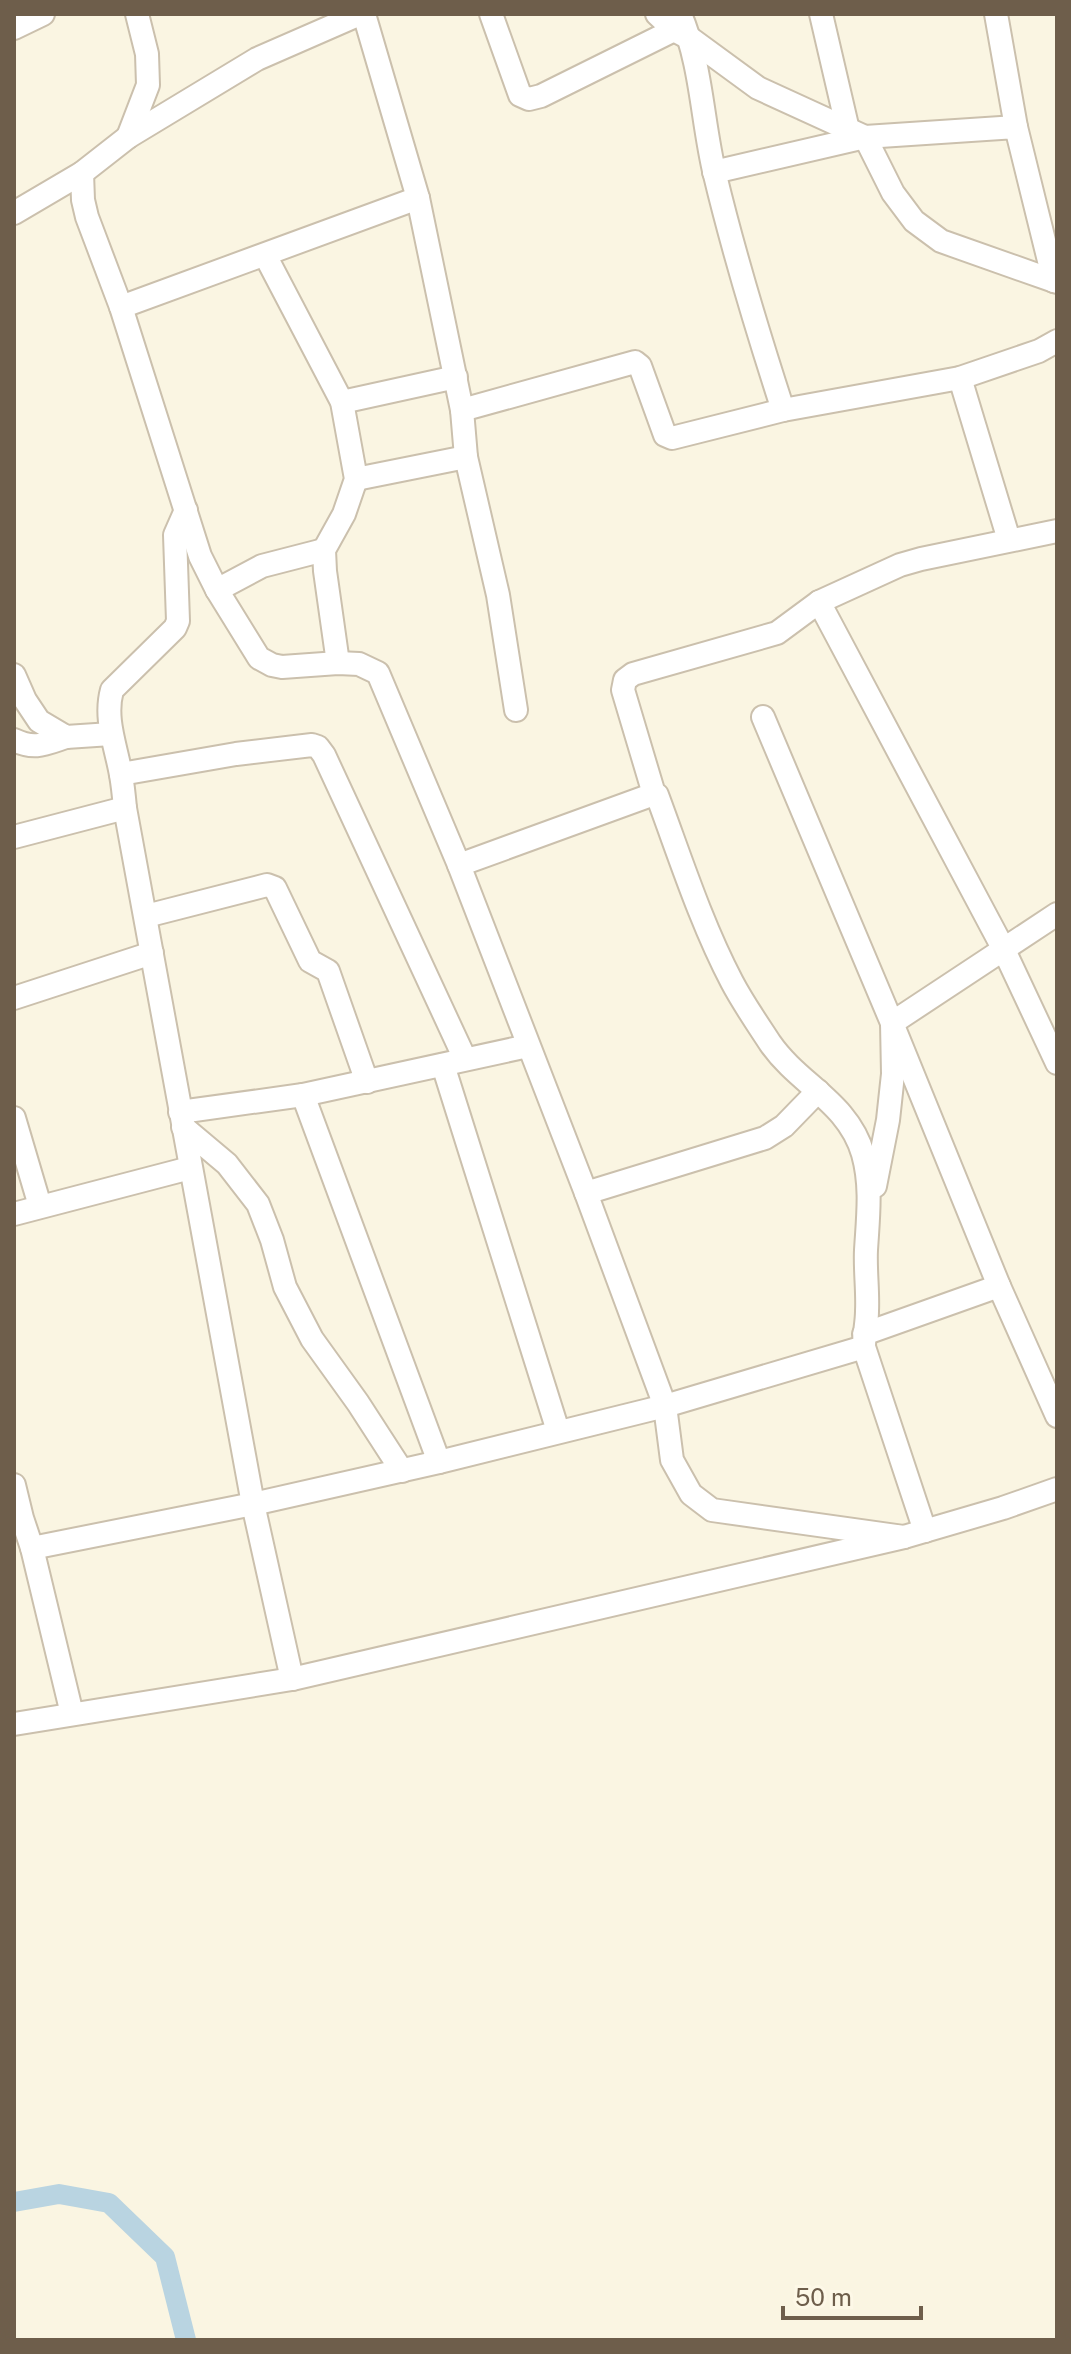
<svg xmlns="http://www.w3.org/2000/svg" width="1071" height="2354" font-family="'Public Sans',sans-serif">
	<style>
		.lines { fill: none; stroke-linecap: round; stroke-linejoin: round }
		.canal { stroke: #b9d4e1; stroke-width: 20 }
		.street-casing { stroke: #cbc0ad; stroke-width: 26 }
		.street { stroke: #fff; stroke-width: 22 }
	</style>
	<rect width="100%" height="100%" fill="#faf5e2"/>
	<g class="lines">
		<!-- canal -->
		<path class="canal" d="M 14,2202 L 59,2194 L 109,2203 L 165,2257 L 186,2340"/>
		<!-- street casing -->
		<g class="street-casing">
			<g id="street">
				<path d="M 364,14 L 418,198 L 462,410 L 466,457 L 498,595 L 516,710"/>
				<path d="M 491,14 L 520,95 L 529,99 L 541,96 L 674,30"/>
				<path d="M 657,14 L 674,30 L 691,39 L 758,88 L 865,137 L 893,193 L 914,221 L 941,241 L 1057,282"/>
				<path d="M 680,14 C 702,65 702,122 715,175 C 734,254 758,333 783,410"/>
				<path d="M 821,14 L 848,130"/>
				<path d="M 996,14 L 1016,127"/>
				<path d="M 14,28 L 43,14"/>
				<path d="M 128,137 L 148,85 L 147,54 L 137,14"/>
				<path d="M 714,172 L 865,137 L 1016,127 L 1054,281"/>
				<path d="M 82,173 L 83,200 L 87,217 L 121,307 L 200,556 L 217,590 L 259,658 L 272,665 L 282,667 L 338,663 L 359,664 L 378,673 L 459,865 L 586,1193 L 665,1406 L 672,1460 L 691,1494 L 712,1510 L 904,1537"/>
				<path d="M 14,213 L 82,173 L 128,137 L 257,59 L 360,14"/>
				<path d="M 265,255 L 342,402 L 356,479 L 344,514 L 324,550 L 325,571 L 338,663"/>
				<path d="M 121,307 L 418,198"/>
				<path d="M 960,378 L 1009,540"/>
				<path d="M 342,402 L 456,377"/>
				<path d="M 462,410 L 635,362 L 640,366 L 665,435 L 672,438 L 783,410 L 960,378 L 1039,351 L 1057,341"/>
				<path d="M 356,479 L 466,457"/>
				<path d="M 186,510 L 175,535 L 178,621 L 175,628 L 112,690 C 104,719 116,746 121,775 C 123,786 124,797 125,808 L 253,1504 L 292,1679"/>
				<path d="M 217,590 L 262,566 L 324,550"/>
				<path d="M 819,602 L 1003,948 L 1057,1063"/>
				<path d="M 14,675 L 25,700 L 39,721 L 66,737 L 111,734"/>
				<path d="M 763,717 L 892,1023 L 999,1286 L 1057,1416"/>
				<path d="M 14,740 C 35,750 45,744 66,737"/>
				<path d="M 121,774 L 236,754 L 312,745 L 318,747 L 324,755 L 465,1059"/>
				<path d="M 14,837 L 125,808"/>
				<path d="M 459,865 L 654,794"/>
				<path d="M 146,916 L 267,885 L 275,888 L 310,961 L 328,971 L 367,1082"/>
				<path d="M 14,998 L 152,953"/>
				<path d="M 443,1065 L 558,1431"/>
				<path d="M 303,1095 L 439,1462"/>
				<path d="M 180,1112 L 303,1095 L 528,1046"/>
				<path d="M 14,1118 L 40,1206"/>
				<path d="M 183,1127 L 227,1164 L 258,1204 L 272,1240 L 285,1287 L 312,1339 L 358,1403 L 402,1471"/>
				<path d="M 875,1186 L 888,1120 L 893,1074 L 892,1023 L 1057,914"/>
				<path d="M 586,1193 L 765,1138 L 784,1126 L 818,1091"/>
				<path d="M 14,1214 L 190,1168"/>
				<path d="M 864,1334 L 999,1286"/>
				<path d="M 14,1485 L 22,1518 L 32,1548 L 72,1714"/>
				<path d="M 925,1531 L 864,1347 C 864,1334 867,1323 867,1311 C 868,1291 865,1270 866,1250 C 868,1217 872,1186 863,1154 C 848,1102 799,1085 770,1043 C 757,1023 743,1003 732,982 C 701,923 680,857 657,795 L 654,794 L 623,690 L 625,680 L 633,674 L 777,633 L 819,602 L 900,565 L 921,559 L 1057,531"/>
				<path d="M 32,1548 L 253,1504 L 439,1462 L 665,1406 L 864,1347"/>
				<path d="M 14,1724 L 292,1679 L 904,1537 L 1003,1508 L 1057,1489"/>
			</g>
		</g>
		<!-- street -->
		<use href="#street" class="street"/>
	</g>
	<!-- border -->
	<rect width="1071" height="2354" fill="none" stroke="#6e5e4b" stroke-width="32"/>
	<!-- scale -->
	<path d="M783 2306v12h138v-12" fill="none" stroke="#6e5e4b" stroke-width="4"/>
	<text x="795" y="2306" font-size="24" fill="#6e5e4b" stroke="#fdf8e7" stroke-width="6" paint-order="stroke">50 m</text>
</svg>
